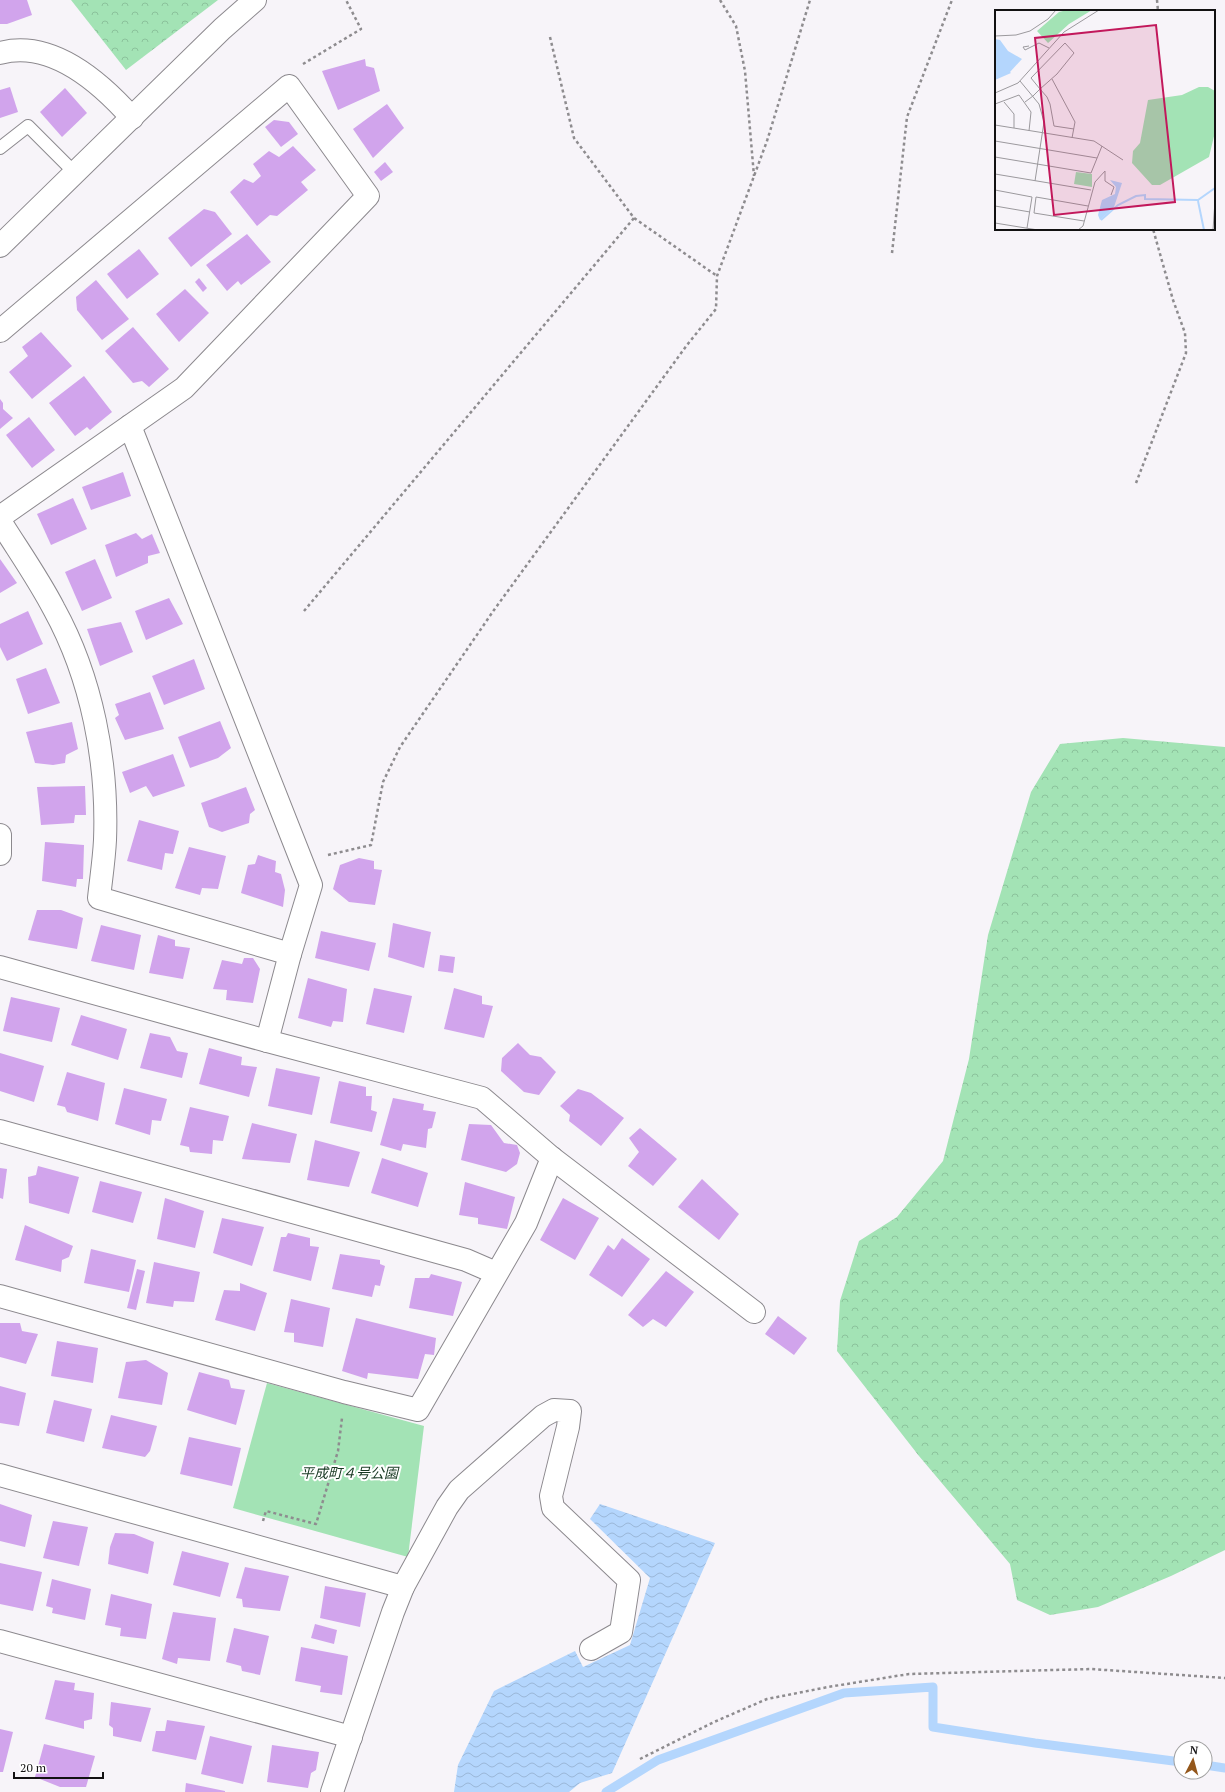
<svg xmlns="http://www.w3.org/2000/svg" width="1225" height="1792" font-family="'PT Serif','Noto Sans JP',serif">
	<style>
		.green { fill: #a3e3b5 }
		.forest { fill: url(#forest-crowns) }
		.water { fill: url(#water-waves) }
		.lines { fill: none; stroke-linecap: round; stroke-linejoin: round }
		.stream { stroke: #b4d6fd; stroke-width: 9 }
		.building { fill: #d1a4ec }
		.service-casing { stroke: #8c898e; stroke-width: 14 }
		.minor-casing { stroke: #8c898e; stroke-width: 24 }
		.tertiary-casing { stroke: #8c898e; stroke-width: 24 }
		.path { stroke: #8e8c8f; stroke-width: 2.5; stroke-dasharray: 3 3; stroke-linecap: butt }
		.service { stroke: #fff; stroke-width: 12 }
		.minor { stroke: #fff; stroke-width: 22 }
		.tertiary { stroke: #fff; stroke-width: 22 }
		.labels { text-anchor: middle; stroke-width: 4; stroke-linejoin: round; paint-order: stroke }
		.park-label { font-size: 14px; font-style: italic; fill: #173822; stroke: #fff }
		.inset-river { fill: none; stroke: #b4d6fd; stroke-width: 2 }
		.inset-road { fill: none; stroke: #9b999d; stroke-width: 1 }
		.view { fill: #c2185b; fill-opacity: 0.15; stroke: #c2185b; stroke-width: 2 }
		.inset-edge { fill: none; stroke: #121112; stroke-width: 2 }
	</style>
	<defs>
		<pattern id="forest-crowns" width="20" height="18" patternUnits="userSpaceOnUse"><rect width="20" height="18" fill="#a3e3b5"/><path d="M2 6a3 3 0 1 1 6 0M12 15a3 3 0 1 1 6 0" fill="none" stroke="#8bc29b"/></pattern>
		<pattern id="water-waves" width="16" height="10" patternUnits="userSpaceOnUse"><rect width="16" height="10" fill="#b4d6fd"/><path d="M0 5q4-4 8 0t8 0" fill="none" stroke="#9ab7d8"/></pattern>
	</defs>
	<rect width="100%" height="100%" fill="#f7f4f9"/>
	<!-- green -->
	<path class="green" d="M 267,1383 L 424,1426 L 408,1557 L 233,1508 Z"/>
	<!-- forest -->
	<g class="forest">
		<path d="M 71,0 L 218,0 L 126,70 Z"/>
		<path d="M 1123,738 L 1225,747 L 1225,1550 L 1171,1576 L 1098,1607 L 1050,1615 L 1017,1600 L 1010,1564 L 919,1456 L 837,1351 L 840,1301 L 859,1241 L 897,1217 L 943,1161 L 969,1059 L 988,935 L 1031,792 L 1060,744 Z"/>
	</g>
	<!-- water -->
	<path class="water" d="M 600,1504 L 715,1543 L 612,1773 L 580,1783 L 569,1792 L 454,1792 L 458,1765 L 494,1691 L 575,1651 L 583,1667 L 630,1645 L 650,1578 L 590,1519 Z"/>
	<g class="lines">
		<!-- stream -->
		<g class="stream">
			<path d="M 1205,1765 L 1225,1768"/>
			<path d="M 606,1792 L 658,1760 L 844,1693 L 933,1687 L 933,1727 L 1035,1743 L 1181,1762"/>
		</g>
	</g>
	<!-- building -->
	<g class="building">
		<path d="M 0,0 L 27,0 L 32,15 L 7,24 L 0,24 Z"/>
		<path d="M 365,59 L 366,66 L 374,68 L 380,91 L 338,110 L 322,71 Z"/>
		<path d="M 10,87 L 18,112 L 0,118 L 0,90 Z"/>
		<path d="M 65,88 L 87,113 L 62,137 L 40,112 Z"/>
		<path d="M 387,104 L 404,128 L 373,158 L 353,129 Z"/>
		<path d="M 274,120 L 289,122 L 298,134 L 281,147 L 265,127 Z"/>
		<path d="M 293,146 L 316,170 L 301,182 L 308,190 L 277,216 L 270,215 L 257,226 L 230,192 L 244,179 L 253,183 L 261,176 L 253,164 L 269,151 L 279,157 Z"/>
		<path d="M 385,162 L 393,172 L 381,181 L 374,172 Z"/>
		<path d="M 204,209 L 215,212 L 232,234 L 191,267 L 168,238 Z"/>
		<path d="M 247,234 L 271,262 L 241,285 L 238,281 L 227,291 L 206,265 Z"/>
		<path d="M 139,249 L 159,274 L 127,299 L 107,274 Z"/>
		<path d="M 199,278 L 207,288 L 203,292 L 195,282 Z"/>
		<path d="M 96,280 L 129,319 L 102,340 L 77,310 L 76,297 Z"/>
		<path d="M 185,289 L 209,313 L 179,342 L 156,314 Z"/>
		<path d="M 133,327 L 169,369 L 149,387 L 142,381 L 133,383 L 105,351 Z"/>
		<path d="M 41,332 L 72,366 L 32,399 L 9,372 L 28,356 L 22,347 Z"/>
		<path d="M 84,376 L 112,412 L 90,430 L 87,427 L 75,436 L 49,403 Z"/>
		<path d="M 0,399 L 3,403 L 3,409 L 13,418 L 0,429 Z"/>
		<path d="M 29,417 L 55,450 L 32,468 L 6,435 Z"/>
		<path d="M 123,472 L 131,496 L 91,510 L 82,487 Z"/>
		<path d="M 73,498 L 87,529 L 51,545 L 37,514 Z"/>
		<path d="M 136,533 L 142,539 L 152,534 L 160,553 L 148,556 L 148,563 L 116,577 L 105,545 Z"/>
		<path d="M 0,559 L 17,583 L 0,593 Z"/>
		<path d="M 95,559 L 112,598 L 82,611 L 65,572 Z"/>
		<path d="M 169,598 L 183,624 L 146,640 L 135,611 Z"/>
		<path d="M 28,611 L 43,644 L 7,661 L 0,647 L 0,624 Z"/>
		<path d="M 121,622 L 133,652 L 100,666 L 87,629 Z"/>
		<path d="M 194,659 L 205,689 L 164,705 L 152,676 Z"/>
		<path d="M 46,668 L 60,703 L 28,714 L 16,679 Z"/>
		<path d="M 150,692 L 164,729 L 125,740 L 115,718 L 119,715 L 115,704 Z"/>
		<path d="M 220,721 L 231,748 L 218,758 L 190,768 L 178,737 Z"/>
		<path d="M 72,722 L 78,749 L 66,755 L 65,763 L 53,765 L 35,763 L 26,732 Z"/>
		<path d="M 173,754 L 185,786 L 153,797 L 146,786 L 130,793 L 122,772 Z"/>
		<path d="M 85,786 L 86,815 L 75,815 L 74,823 L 41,825 L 37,787 Z"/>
		<path d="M 246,787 L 255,810 L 250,814 L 249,823 L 222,832 L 209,827 L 201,803 Z"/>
		<path d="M 139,820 L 179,831 L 173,854 L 165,853 L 162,870 L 127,861 Z"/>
		<path d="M 45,842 L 84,845 L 83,879 L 77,879 L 76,887 L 42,881 Z"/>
		<path d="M 189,847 L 226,856 L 218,889 L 202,888 L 200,895 L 175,888 Z"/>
		<path d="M 258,855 L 276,861 L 275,872 L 281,874 L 285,890 L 283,907 L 241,893 L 248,865 L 255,864 Z"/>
		<path d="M 359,858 L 374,861 L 374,869 L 382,870 L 375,905 L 349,902 L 333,889 L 340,865 Z"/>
		<path d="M 37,910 L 61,910 L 83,918 L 77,949 L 28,940 Z"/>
		<path d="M 393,923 L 431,932 L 424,968 L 388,957 Z"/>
		<path d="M 101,925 L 141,935 L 134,970 L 91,961 Z"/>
		<path d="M 321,931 L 376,943 L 369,971 L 315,958 Z"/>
		<path d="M 158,935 L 175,940 L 175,946 L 190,948 L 183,979 L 149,973 Z"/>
		<path d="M 440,955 L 455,957 L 453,973 L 438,971 Z"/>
		<path d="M 244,958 L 253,958 L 260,969 L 253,1003 L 226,1000 L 227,990 L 213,989 L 222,960 L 242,964 Z"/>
		<path d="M 308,978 L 347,989 L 343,1022 L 333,1021 L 331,1027 L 298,1018 Z"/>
		<path d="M 374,988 L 412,996 L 404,1033 L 366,1024 Z"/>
		<path d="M 454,988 L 482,996 L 482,1004 L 493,1006 L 484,1038 L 444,1029 Z"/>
		<path d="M 11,997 L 60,1008 L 52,1042 L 3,1031 Z"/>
		<path d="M 81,1015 L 127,1029 L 118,1060 L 71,1045 Z"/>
		<path d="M 150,1033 L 170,1037 L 177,1051 L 188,1053 L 182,1078 L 140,1068 Z"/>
		<path d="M 518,1043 L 530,1055 L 541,1057 L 556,1072 L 539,1095 L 524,1092 L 501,1071 L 502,1058 Z"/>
		<path d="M 209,1048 L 242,1057 L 241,1065 L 257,1067 L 249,1097 L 199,1084 Z"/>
		<path d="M 0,1053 L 44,1066 L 34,1102 L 0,1091 Z"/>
		<path d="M 276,1068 L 320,1077 L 312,1115 L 268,1106 Z"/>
		<path d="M 67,1072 L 105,1083 L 98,1121 L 67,1112 L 65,1107 L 57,1105 Z"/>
		<path d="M 339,1081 L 366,1087 L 366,1096 L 372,1096 L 371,1110 L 377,1112 L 372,1132 L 330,1123 Z"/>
		<path d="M 124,1088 L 167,1099 L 161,1121 L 152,1120 L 150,1135 L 115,1124 Z"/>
		<path d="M 578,1089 L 591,1093 L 624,1118 L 601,1146 L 569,1121 L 570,1115 L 560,1106 Z"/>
		<path d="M 393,1098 L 424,1104 L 423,1110 L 436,1112 L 432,1128 L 428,1129 L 426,1148 L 403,1144 L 401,1151 L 380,1145 Z"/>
		<path d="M 190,1107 L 229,1116 L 223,1141 L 213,1140 L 212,1154 L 190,1152 L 189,1147 L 180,1145 Z"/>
		<path d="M 252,1123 L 297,1134 L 290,1163 L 242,1159 Z"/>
		<path d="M 469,1124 L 491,1125 L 504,1143 L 517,1145 L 520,1153 L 517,1164 L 506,1172 L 461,1160 Z"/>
		<path d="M 640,1128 L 677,1159 L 653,1186 L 628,1166 L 639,1152 L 629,1138 Z"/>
		<path d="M 315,1140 L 360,1152 L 349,1187 L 307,1180 Z"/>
		<path d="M 382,1158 L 428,1173 L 418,1207 L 371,1193 Z"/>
		<path d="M 38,1166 L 79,1177 L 69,1214 L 29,1203 L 28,1177 L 36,1175 Z"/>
		<path d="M 0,1168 L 7,1169 L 3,1199 L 0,1198 Z"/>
		<path d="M 702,1179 L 739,1214 L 719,1240 L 678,1207 Z"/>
		<path d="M 100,1181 L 142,1192 L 133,1223 L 92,1212 Z"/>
		<path d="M 465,1182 L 515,1197 L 507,1229 L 478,1224 L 478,1218 L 459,1215 Z"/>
		<path d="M 165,1198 L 204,1211 L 195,1248 L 157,1239 Z"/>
		<path d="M 563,1198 L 599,1218 L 575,1260 L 540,1240 Z"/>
		<path d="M 222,1218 L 264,1227 L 252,1266 L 213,1253 Z"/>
		<path d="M 25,1225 L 73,1246 L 69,1257 L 62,1260 L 61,1272 L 15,1260 Z"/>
		<path d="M 288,1233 L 310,1238 L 310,1246 L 319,1247 L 311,1281 L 273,1271 L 281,1237 L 286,1237 Z"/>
		<path d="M 622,1238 L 650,1259 L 622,1297 L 589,1275 L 608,1245 L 614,1250 Z"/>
		<path d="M 91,1249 L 136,1260 L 129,1292 L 84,1283 Z"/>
		<path d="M 340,1254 L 380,1260 L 380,1264 L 385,1266 L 380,1286 L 375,1285 L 372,1297 L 332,1289 Z"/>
		<path d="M 154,1262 L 200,1272 L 194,1302 L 174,1301 L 173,1307 L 146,1303 Z"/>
		<path d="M 137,1269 L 145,1271 L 136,1310 L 127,1308 Z"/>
		<path d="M 666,1271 L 694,1292 L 666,1327 L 653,1319 L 643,1327 L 628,1315 Z"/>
		<path d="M 431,1274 L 462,1282 L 453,1316 L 409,1308 L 415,1278 L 429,1278 Z"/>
		<path d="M 240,1283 L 267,1293 L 255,1331 L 215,1320 L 224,1290 L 240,1291 Z"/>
		<path d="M 291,1299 L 330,1308 L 323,1347 L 294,1342 L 294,1333 L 284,1332 Z"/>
		<path d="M 778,1316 L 807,1338 L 794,1355 L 765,1334 Z"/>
		<path d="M 356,1318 L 436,1338 L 434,1355 L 425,1354 L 418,1379 L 368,1373 L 367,1379 L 342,1371 Z"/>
		<path d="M 0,1323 L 20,1323 L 22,1331 L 38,1334 L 26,1364 L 0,1357 Z"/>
		<path d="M 57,1341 L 98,1348 L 93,1383 L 51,1376 Z"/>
		<path d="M 146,1360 L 168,1373 L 162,1405 L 118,1398 L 126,1362 Z"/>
		<path d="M 199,1372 L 229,1380 L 231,1388 L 245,1390 L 236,1425 L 187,1410 Z"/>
		<path d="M 0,1386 L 26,1393 L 19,1426 L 0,1423 Z"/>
		<path d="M 54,1400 L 92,1409 L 84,1442 L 46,1433 Z"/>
		<path d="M 111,1415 L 157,1426 L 150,1451 L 145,1457 L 102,1448 Z"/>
		<path d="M 189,1437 L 241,1448 L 232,1486 L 180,1474 Z"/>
		<path d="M 0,1504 L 32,1515 L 25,1547 L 0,1541 Z"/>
		<path d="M 53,1521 L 88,1527 L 79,1566 L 43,1558 Z"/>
		<path d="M 115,1533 L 134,1534 L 154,1542 L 148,1574 L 108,1564 L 110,1547 Z"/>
		<path d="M 182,1551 L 229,1563 L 220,1597 L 173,1585 Z"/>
		<path d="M 0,1563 L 42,1572 L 33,1611 L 0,1604 Z"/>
		<path d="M 245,1567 L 289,1576 L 280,1611 L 243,1607 L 242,1599 L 236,1598 Z"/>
		<path d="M 52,1579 L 91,1589 L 85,1620 L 52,1613 L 53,1608 L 46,1606 Z"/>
		<path d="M 325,1586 L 366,1593 L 360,1627 L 320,1618 Z"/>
		<path d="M 111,1594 L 152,1604 L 146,1639 L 120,1636 L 121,1628 L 105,1625 Z"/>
		<path d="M 173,1612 L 216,1618 L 210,1661 L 178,1658 L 177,1664 L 162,1659 Z"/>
		<path d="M 315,1624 L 337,1630 L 334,1644 L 311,1638 Z"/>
		<path d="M 234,1628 L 269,1636 L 260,1675 L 242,1671 L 241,1666 L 226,1662 Z"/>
		<path d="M 301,1647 L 348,1656 L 342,1695 L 320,1692 L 321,1686 L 295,1681 Z"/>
		<path d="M 55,1680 L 75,1683 L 74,1690 L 94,1693 L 92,1719 L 84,1721 L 84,1729 L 45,1719 Z"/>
		<path d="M 111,1702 L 151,1708 L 141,1742 L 113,1736 L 113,1728 L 109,1725 Z"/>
		<path d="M 167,1720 L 205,1726 L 196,1760 L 152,1751 L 156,1731 L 165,1731 Z"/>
		<path d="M 0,1729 L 13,1732 L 3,1772 L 0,1772 Z"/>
		<path d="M 210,1736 L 252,1746 L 243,1784 L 201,1774 Z"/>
		<path d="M 44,1744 L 95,1756 L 86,1787 L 60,1787 L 35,1777 Z"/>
		<path d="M 272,1745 L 319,1752 L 316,1770 L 311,1773 L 308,1788 L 267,1782 Z"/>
		<path d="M 186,1783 L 225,1791 L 225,1792 L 185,1792 Z"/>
	</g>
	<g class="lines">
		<!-- service casing -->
		<g class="service-casing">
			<path id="service" d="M 0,148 L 28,126 L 75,173"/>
		</g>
		<!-- minor casing -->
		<g class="minor-casing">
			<g id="minor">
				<path d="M 0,53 C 52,39 100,82 132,118"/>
				<path d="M 0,331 L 289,86 L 368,196 L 184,388 L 0,517"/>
				<path d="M 130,426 L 311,885 L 290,954 L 267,1041"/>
				<path d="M 0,521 C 18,550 38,578 54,609 C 92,678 108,762 105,840 C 104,860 101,879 99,898 L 290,954"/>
				<path d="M 0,835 L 0,854"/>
				<path d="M 0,967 L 267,1041 L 482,1098 L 552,1158 L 754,1312"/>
				<path d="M 0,1131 L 466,1260 L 496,1273"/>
				<path d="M 0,1296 L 344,1392 L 418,1410 L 526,1223 L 552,1158"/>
				<path d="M 0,1475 L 403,1587"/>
				<path d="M 0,1641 L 351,1737"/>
				<path d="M 332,1792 L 393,1612 L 403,1587 L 447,1507 L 459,1490 L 543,1416 L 554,1410 L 570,1411 L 568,1427 L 551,1496 L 553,1508 L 629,1580 L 621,1632 L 591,1649"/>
			</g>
		</g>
		<!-- tertiary casing -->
		<g class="tertiary-casing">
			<path id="tertiary" d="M 0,246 L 222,29 L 255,0"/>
		</g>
		<!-- path -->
		<g class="path">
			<path d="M 720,0 L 736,26 L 745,71 L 754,176"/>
			<path d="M 1157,0 L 1158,11"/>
			<path d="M 550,37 L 574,138 L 634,218 L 717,276"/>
			<path d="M 303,64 L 361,29 L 346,0"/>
			<path d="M 892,253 L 907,117 L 952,0"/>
			<path d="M 1136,483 L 1186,353 L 1185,333 L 1173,300 L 1153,229"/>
			<path d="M 304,611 L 634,218"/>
			<path d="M 328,855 L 371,845 L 383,782 L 400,747 L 494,610 L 687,345 L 716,309 L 717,276 L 767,141 L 810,0"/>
			<path d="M 263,1521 L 266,1511 L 316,1524 L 338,1451 L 342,1418"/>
			<path d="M 640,1759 L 714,1722 L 767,1699 L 828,1687 L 909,1674 L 1091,1669 L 1225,1678"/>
		</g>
		<!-- service -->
		<use href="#service" class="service"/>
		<!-- minor -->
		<use href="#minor" class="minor"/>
		<!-- tertiary -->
		<use href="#tertiary" class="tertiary"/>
	</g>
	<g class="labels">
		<!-- park labels -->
		<g class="park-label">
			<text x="349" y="1478">平成町４号公園</text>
		</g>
	</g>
	<!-- overview -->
	<g transform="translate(995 10)">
		<rect width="220" height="220" fill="#f7f4f9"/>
		<path d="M 81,162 L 97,164 L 97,177 L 79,174 Z" fill="#a3e3b5"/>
		<path d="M 72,0 L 97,0 L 74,14 L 53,33 L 42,21 L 64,2 ZM 204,77 L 213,77 L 220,81 L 220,122 L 214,147 L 165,175 L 157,175 L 137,153 L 138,141 L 145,133 L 153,90 L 187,85 Z" fill="#a3e3b5"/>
		<path d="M 0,29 L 5,30 L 13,41 L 27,49 L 15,62 L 16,63 L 0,70 ZM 115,170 L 127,173 L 119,197 L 105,210 L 103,205 L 107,190 L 120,184 L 121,177 Z" fill="#b4d6fd"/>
		<path class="inset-river" d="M 203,191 L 209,220M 106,210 L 123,195 L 141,186 L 150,185 L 150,189 L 203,190 L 220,178"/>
		<path class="inset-road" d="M 0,26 L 21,25 L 35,21 L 53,9 L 61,0M 34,36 L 28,37 L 30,40 L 44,33 L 54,38M 57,69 L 80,112 L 77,128M 25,71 L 44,94 L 49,112 L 40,171M 0,83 L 23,73 L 69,22 L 104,0M 9,92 L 19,104 L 19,118M 30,92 L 38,86 L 45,79 L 62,64 L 79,43 L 70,33 L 36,68 L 45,79 L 52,87 L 55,94 L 59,116 L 79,119M 0,94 L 24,85 L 36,102 L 34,121M 0,115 L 99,131 L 128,150M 0,131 L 102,148M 0,147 L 96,163 L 107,136M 0,164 L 96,180M 0,180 L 37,187 L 32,218M 0,196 L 35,202M 89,211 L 39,203 L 41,187 L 93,196M 0,213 L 43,220M 83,220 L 88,216 L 100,172 L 110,161 L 110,171 L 119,177 L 116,185M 218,220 L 220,191"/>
		<path class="view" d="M 161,15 L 180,192 L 59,205 L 40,28 Z"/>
		<rect width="220" height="220" class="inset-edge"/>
	</g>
	<!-- north arrow -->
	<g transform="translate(1193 1760) rotate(6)"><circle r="19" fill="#ffffff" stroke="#a0a0a0"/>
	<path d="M0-3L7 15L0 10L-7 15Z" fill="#94571b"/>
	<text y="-6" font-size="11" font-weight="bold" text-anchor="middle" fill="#121112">N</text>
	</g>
	<!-- scale -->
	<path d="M14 1772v6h89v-6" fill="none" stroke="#121112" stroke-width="2"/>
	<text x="20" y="1772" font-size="12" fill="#121112" stroke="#ffffff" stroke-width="3" paint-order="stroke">20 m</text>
</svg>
